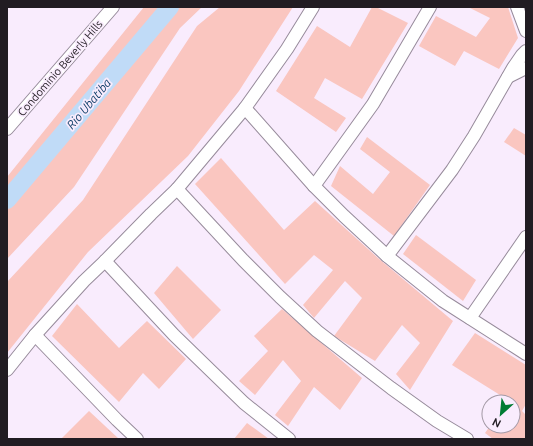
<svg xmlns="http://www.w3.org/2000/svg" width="533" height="446" font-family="Ubuntu,sans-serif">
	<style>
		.green { fill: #fac6c0 }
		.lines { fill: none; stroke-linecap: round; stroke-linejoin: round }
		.river { stroke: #c0dbf7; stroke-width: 18 }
		.street-casing { stroke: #978b9b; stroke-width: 14 }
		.street { stroke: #fff; stroke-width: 12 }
		.labels { text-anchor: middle; stroke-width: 3.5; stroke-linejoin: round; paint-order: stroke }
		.street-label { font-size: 11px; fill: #211c22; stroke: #f9ecfd }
		.water-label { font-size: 12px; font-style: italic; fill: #13416b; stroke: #f9ecfd }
	</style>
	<rect width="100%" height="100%" fill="#f9ecfd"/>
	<!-- green -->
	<g class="green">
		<path d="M 144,7 L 202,7 L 180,28 L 74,187 L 7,259 L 7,177 Z"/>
		<path d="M 220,7 L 293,7 L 239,91 L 188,156 L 88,252 L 7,353 L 7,282 L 83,200 L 197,26 Z"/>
		<path d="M 372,7 L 376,7 L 408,23 L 362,99 L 325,78 L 314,98 L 346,118 L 336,132 L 276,91 L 317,26 L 350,47 Z"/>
		<path d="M 468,7 L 508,7 L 518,38 L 499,69 L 464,51 L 455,66 L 419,46 L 436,16 L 476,37 L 490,18 Z"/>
		<path d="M 514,128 L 526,135 L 526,156 L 504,142 Z"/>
		<path d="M 367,137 L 430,185 L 394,236 L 331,186 L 340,166 L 373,194 L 390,172 L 360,149 Z"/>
		<path d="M 221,158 L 284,230 L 315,201 L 378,258 L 453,321 L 410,390 L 396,374 L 420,343 L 402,325 L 375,361 L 334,336 L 362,298 L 345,281 L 314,318 L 303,305 L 333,270 L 314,255 L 285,284 L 195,184 Z"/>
		<path d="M 416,235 L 476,280 L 463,301 L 403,254 Z"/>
		<path d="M 177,266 L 221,310 L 193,339 L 154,293 Z"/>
		<path d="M 77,304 L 119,348 L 147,321 L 186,359 L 159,389 L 143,373 L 119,402 L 52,336 Z"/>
		<path d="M 282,309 L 362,378 L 340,410 L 314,387 L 288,426 L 275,415 L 301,381 L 283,360 L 255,395 L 239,381 L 268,351 L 254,336 Z"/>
		<path d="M 475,333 L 526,365 L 526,404 L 522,411 L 526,415 L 526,439 L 493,439 L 485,433 L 490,426 L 513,426 L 513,402 L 507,402 L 508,400 L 452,365 Z"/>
		<path d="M 89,411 L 119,439 L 61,439 Z"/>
		<path d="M 247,423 L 269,439 L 234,439 Z"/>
	</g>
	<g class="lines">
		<!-- river -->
		<path class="river" d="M 7,200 L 170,7"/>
		<!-- street casing -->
		<g class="street-casing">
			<g id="street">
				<path d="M 517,7 L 526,31"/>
				<path d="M 508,77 L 526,68"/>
				<path d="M 245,108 L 314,186 L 344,216 L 387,256 L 443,301 L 526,354"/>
				<path d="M 7,129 L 113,7"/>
				<path d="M 314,186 L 373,104 L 430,7"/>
				<path d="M 177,189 L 243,260 L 280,297 L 317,331 L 391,388 L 437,421 L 467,439"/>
				<path d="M 387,256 L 452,170 L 474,136 L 513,68 L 522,55 L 526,51"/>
				<path d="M 105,261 L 174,335 L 244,403 L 289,439"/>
				<path d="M 470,318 L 526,237"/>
				<path d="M 35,335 L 117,420 L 137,439"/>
				<path d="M 7,370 L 35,335 L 84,281 L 105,261 L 151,214 L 177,189 L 245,108 L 287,49 L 313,7"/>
			</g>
		</g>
		<!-- street -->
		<use href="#street" class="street"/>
	</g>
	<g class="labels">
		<!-- street labels -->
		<g class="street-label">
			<text transform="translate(60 68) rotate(-49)" y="4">Condominio Beverly Hills</text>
		</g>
		<!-- water labels -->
		<g class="water-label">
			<text transform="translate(89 104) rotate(-50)" y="4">Rio Ubatiba</text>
		</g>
	</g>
	<!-- border -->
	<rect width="533" height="446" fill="none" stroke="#211c22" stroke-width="16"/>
	<!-- north arrow -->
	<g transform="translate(501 414) rotate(207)"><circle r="19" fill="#f9ecfd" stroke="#a399a5"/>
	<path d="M0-3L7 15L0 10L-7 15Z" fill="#007c34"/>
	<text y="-6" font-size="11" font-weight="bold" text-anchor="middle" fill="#211c22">N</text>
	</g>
</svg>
